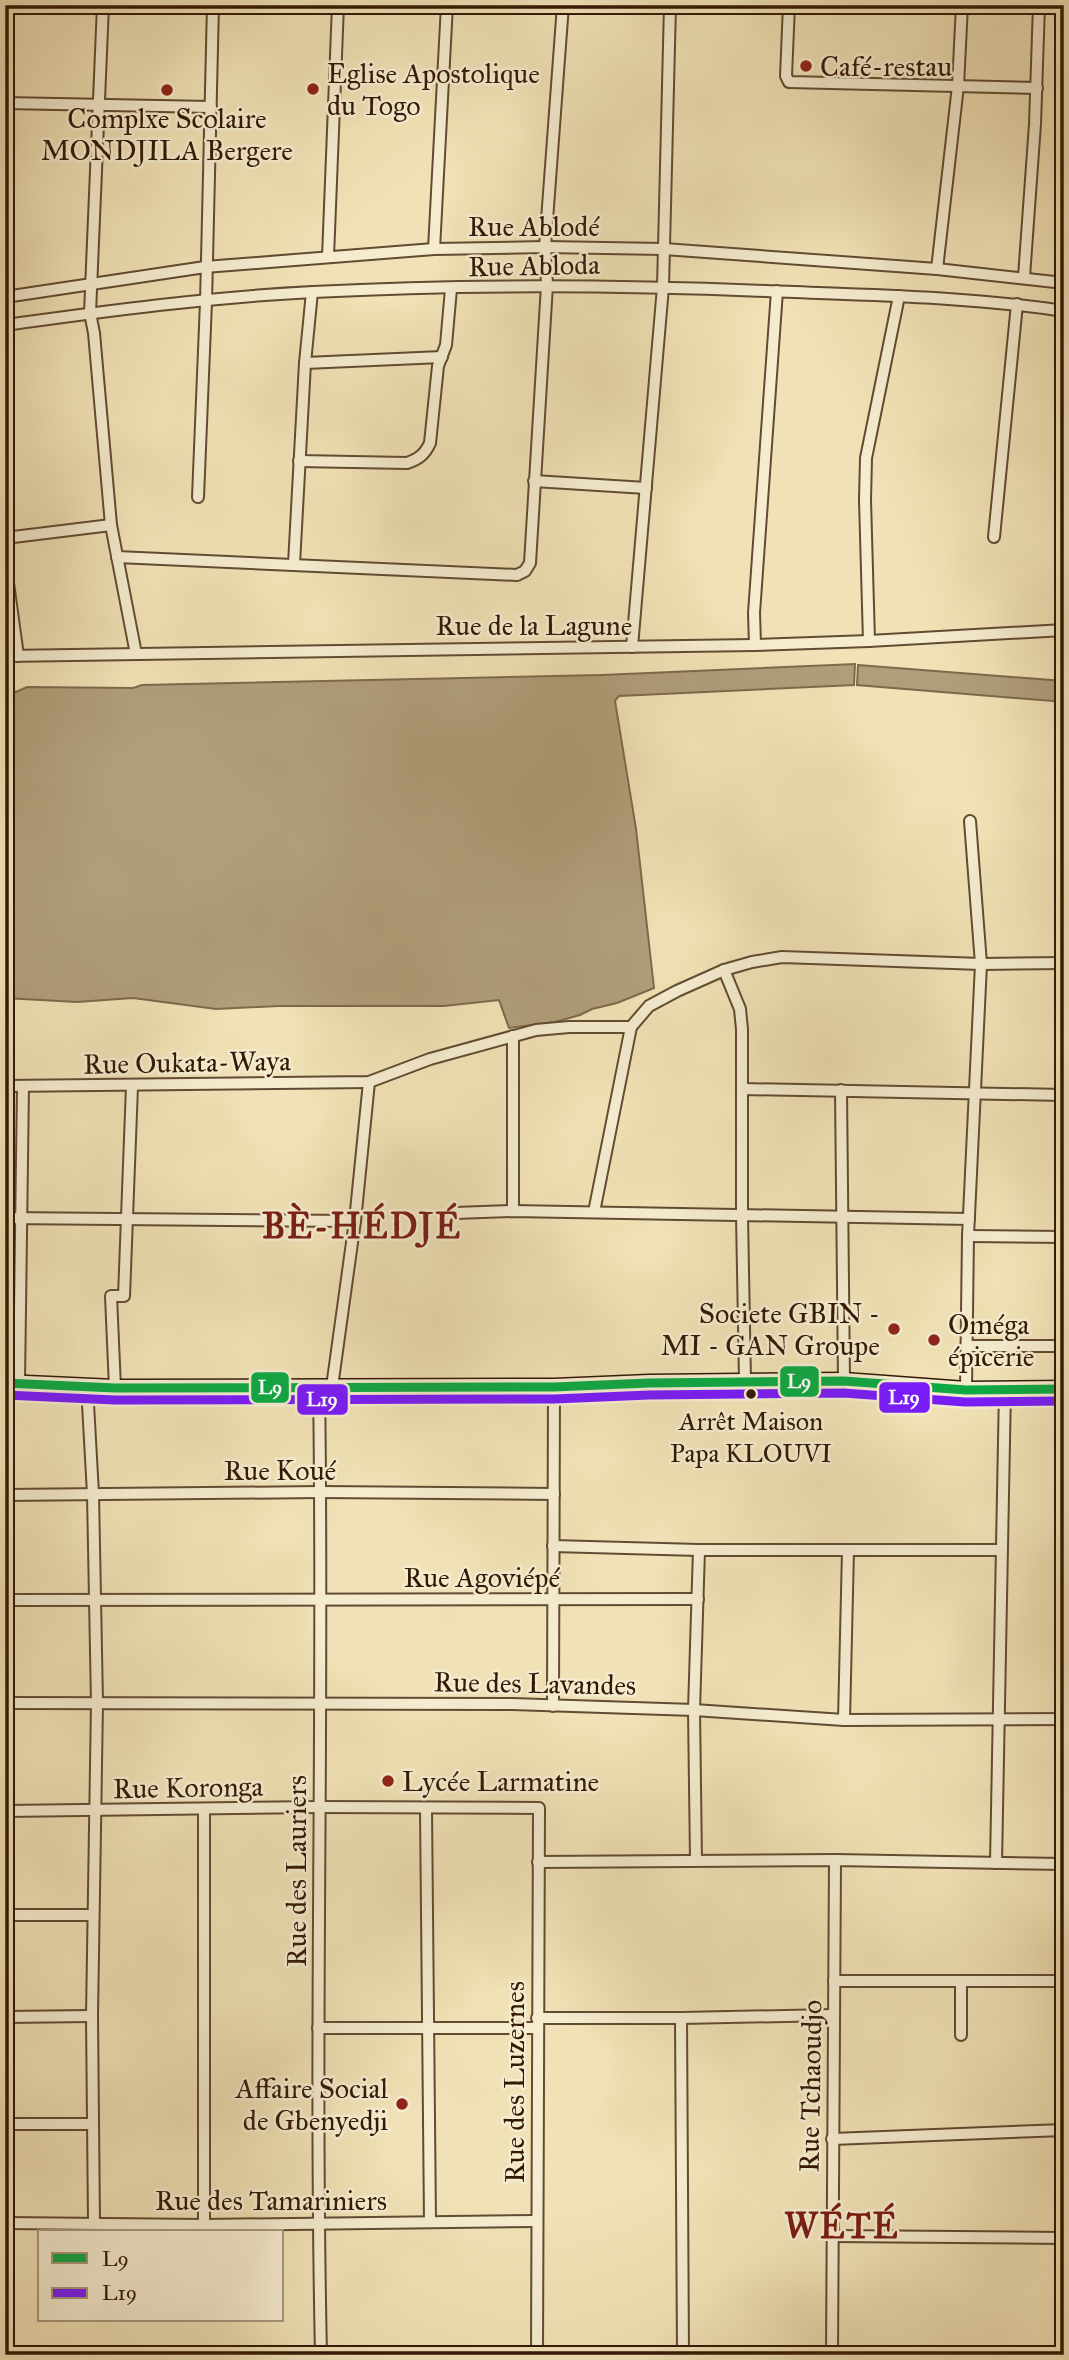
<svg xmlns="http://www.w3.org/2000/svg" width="1069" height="2360" font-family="'IM FELL Great Primer',serif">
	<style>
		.water { fill: #b09e7a; stroke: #7e694c; stroke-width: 2 }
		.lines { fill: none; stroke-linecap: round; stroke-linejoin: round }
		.street-casing { stroke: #624b32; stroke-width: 14 }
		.secondary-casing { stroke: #331906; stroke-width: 19 }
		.street { stroke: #f5ecd0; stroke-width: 10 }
		.secondary { stroke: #f5ecd0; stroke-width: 16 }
		.bus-1-casing { stroke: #f5ecd0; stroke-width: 14 }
		.bus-2-casing { stroke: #f5ecd0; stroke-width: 14 }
		.bus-1 { stroke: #0ea844; stroke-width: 9 }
		.bus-2 { stroke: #791cf8; stroke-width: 9 }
		.poi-dot { fill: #8f2418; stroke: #f5ecd0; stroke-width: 2.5 }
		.bus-dot { fill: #331906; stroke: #f5ecd0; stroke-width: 2.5 }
		.labels { text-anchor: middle; stroke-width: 5; stroke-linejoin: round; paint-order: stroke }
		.bus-label { font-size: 26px; fill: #331906; stroke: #f5ecd0 }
		.poi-label { font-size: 28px; fill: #331906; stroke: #f5ecd0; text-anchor: start }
		.street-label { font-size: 28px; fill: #331906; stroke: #f5ecd0 }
		.district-label { font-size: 35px; font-weight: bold; letter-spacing: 2px; fill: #7a1f14; stroke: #f5ecd0 }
		.line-badge { stroke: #f5ecd0; stroke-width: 2.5 }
		.badge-label { font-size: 19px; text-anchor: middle; font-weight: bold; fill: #fff }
	</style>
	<rect width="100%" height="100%" fill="#f0e2b6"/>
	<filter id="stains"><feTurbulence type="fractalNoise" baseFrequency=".00286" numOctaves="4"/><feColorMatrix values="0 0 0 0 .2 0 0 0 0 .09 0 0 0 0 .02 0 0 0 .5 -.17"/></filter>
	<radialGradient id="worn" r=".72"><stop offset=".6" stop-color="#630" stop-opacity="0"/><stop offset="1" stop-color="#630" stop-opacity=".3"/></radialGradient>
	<!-- water -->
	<g class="water">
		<path d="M 855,664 L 854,685 L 619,696 L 615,701 L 636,829 L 654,988 L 617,1003 L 592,1009 L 580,1015 L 555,1022 L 509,1028 L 499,1000 L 444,1006 L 279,1006 L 216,1009 L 133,998 L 77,1002 L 5,998 L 5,687 L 16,692 L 27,687 L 133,688 L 142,685 L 602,675 Z"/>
		<path d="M 858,665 L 1064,681 L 1064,702 L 857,685 Z"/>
	</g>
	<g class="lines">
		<!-- street casing -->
		<g class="street-casing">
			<g id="street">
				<path d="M 103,5 L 90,313 L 94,333 L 111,525 L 136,654"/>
				<path d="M 789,5 L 786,76 L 789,82 L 1037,88"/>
				<path d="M 5,103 L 211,107"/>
				<path d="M 434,249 L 447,5"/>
				<path d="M 328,257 L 338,5"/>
				<path d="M 937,269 L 958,86 L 962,5"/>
				<path d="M 1024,277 L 1035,124 L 1039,5"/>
				<path d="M 5,297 L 205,267 L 434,249 L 545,247 L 664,249 L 937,269 L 1064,283"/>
				<path d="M 5,325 C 107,311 210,297 313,292 C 464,284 615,285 766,291 C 865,295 965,296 1064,311"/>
				<path d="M 305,363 L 442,357"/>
				<path d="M 299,461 L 407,463 C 419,459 425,454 430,443 L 438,366 L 446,345 L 451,289"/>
				<path d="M 534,481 L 646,488"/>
				<path d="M 198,497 L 206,302 L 213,5"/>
				<path d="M 994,537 L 1017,304"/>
				<path d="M 5,538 L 111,525"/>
				<path d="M 117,557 L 517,575 L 525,571 L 530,563 L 547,285 L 545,247 L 563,5"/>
				<path d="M 5,561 L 18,656"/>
				<path d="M 294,564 L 305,363 L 312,292"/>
				<path d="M 869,641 L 865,500 L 866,458 L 899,296"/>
				<path d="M 755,645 L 754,613 L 777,291"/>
				<path d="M 632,647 L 663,287 L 670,5"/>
				<path d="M 5,656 L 755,645 L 869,641 L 1064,630"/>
				<path d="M 724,970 L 740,1009 L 742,1029 L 742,1215 L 745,1381"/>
				<path d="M 5,1086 L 369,1082 L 430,1059 L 536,1030 L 569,1027 L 631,1027 L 649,1006 L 677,991 L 724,970 L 752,962 L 782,957 L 981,964 L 1064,963"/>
				<path d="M 742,1089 L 1064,1095"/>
				<path d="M 841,1090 L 844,1381"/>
				<path d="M 513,1211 L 513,1036"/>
				<path d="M 594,1212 L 631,1027"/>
				<path d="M 455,1213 L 513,1211 L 969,1219"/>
				<path d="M 5,1218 L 355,1221"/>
				<path d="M 968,1236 L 1064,1237"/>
				<path d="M 966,1346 L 1064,1346"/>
				<path d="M 19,1383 L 23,1086"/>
				<path d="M 87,1386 L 93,1494 L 97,1703 L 92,2016 L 94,2223"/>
				<path d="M 319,1387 C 324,1710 314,2032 321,2355"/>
				<path d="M 332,1387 L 355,1221 L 369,1082"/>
				<path d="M 115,1388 L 111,1296 L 124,1296 L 132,1086"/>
				<path d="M 966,1390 L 968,1236 L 981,964 L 970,821"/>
				<path d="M 5,1495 L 320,1492 L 554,1494"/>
				<path d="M 553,1546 L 699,1550 L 1001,1550"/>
				<path d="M 5,1600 L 698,1599"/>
				<path d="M 5,1703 L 512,1704 L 694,1710 L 844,1720 L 1064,1719"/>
				<path d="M 553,1706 L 554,1387"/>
				<path d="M 844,1720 L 848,1550"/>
				<path d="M 426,1809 L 430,2222"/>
				<path d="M 5,1811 L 319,1807 L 539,1808 L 537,2355"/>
				<path d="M 696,1860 L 694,1710 L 699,1550"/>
				<path d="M 538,1862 L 835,1860 L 1064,1864"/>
				<path d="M 996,1863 L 1005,1389"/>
				<path d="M 5,1915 L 92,1915"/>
				<path d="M 834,1981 L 961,1981 L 961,2035"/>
				<path d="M 961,1981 L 1064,1981"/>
				<path d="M 5,2017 L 92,2016"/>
				<path d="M 537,2018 L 681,2018 L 833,2015"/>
				<path d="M 681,2018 L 683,2355"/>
				<path d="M 318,2028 L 537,2028"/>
				<path d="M 1061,2082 L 1064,1981"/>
				<path d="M 5,2124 L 92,2124"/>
				<path d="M 832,2139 L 1064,2130"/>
				<path d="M 5,2223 L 204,2225 L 536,2221"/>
				<path d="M 204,2225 L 204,1810"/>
				<path d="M 832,2236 L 1064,2238"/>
				<path d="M 832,2355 L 835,1860"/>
			</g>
		</g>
		<!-- secondary casing -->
		<g class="secondary-casing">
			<path id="secondary" d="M 5,1383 L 115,1388 L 554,1387 L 649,1383 L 844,1381 L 966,1390 L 1064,1389"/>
		</g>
		<!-- street -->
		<use href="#street" class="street"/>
		<!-- secondary -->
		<use href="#secondary" class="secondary"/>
		<!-- bus-1 casing -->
		<g class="bus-1-casing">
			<path id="bus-1" d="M 5,1383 L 115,1388 L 554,1387 L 649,1383 L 844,1381 L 966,1390 L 1064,1389"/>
		</g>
		<!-- bus-2 casing -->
		<g class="bus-2-casing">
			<path id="bus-2" d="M 5,1395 L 115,1400 L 554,1399 L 649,1395 L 844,1393 L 965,1402 L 1064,1401"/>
		</g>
		<!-- bus-1 -->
		<use href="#bus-1" class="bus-1"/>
		<!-- bus-2 -->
		<use href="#bus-2" class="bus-2"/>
	</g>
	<!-- markers -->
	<g class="poi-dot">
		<circle cx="806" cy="66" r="7"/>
		<circle cx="313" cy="89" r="7"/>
		<circle cx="167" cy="90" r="7"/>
		<circle cx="894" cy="1329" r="7"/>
		<circle cx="934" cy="1340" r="7"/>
		<circle cx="388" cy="1781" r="7"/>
		<circle cx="402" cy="2104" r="7"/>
	</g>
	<circle class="bus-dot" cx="751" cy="1394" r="6"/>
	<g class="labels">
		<!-- bus labels -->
		<g class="bus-label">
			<text x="751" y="1430">Arrêt Maison<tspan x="751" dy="32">Papa KLOUVI</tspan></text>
		</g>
		<!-- poi labels -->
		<g class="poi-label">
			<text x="820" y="76">Café-restau</text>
			<text x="327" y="83">Eglise Apostolique<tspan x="327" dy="32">du Togo</tspan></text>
			<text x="167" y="128" text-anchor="middle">Complxe Scolaire<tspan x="167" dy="32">MONDJILA Bergere</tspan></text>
			<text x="880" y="1323" text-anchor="end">Societe GBIN -<tspan x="880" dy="32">MI - GAN Groupe</tspan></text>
			<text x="948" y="1334">Oméga<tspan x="948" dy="32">épicerie</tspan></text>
			<text x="402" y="1791">Lycée Larmatine</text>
			<text x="388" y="2098" text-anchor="end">Affaire Social<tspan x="388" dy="32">de Gbenyedji</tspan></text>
		</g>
		<!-- street labels -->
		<g class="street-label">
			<text x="534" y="236">Rue Ablodé</text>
			<text transform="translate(534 265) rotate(-1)" y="10">Rue Abloda</text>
			<text x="534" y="635">Rue de la Lagune</text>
			<text transform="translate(187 1062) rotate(-1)" y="10">Rue Oukata-Waya</text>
			<text x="280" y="1480">Rue Koué</text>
			<text x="482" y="1587">Rue Agoviépé</text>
			<text transform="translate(535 1683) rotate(1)" y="10">Rue des Lavandes</text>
			<text transform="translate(188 1787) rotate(-1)" y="10">Rue Koronga</text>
			<text transform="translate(296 1871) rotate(-90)" y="10">Rue des Lauriers</text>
			<text transform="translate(514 2082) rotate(-90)" y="10">Rue des Luzernes</text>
			<text transform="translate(810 2086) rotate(-89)" y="10">Rue Tchaoudjo</text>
			<text x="271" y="2210">Rue des Tamariniers</text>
		</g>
		<!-- district labels -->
		<g class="district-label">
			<text x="362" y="1238">BÈ-HÉDJÉ</text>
			<text x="842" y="2238">WÉTÉ</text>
		</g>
	</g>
	<g class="line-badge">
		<rect x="779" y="1365" width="41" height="33" rx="7" fill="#0ea844"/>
		<rect x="250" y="1371" width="40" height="33" rx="7" fill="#0ea844"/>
		<rect x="878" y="1381" width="53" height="33" rx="7" fill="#791cf8"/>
		<rect x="296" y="1383" width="53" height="33" rx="7" fill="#791cf8"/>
	</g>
	<g class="badge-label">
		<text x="799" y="1388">L9</text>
		<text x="270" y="1394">L9</text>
		<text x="904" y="1404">L19</text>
		<text x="322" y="1406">L19</text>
	</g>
	<!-- margin -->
	<rect width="1069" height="2360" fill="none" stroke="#f0e2b6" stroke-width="28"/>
	<rect x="7" y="7" width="1055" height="2346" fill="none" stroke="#331906" stroke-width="3.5"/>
	<rect x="14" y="14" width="1041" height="2332" fill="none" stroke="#331906" stroke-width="2"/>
	<!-- legend -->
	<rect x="38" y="2230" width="245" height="91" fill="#f5ecd0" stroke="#a7987f" stroke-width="2"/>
	<rect x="52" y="2253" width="35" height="10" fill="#0ea844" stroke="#a7987f" stroke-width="2"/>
	<text x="102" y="2266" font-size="21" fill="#331906">L9</text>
	<rect x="52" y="2288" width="35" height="10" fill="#791cf8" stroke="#a7987f" stroke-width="2"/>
	<text x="102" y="2300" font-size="21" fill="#331906">L19</text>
	<rect width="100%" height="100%" filter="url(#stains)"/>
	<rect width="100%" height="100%" fill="url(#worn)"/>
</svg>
